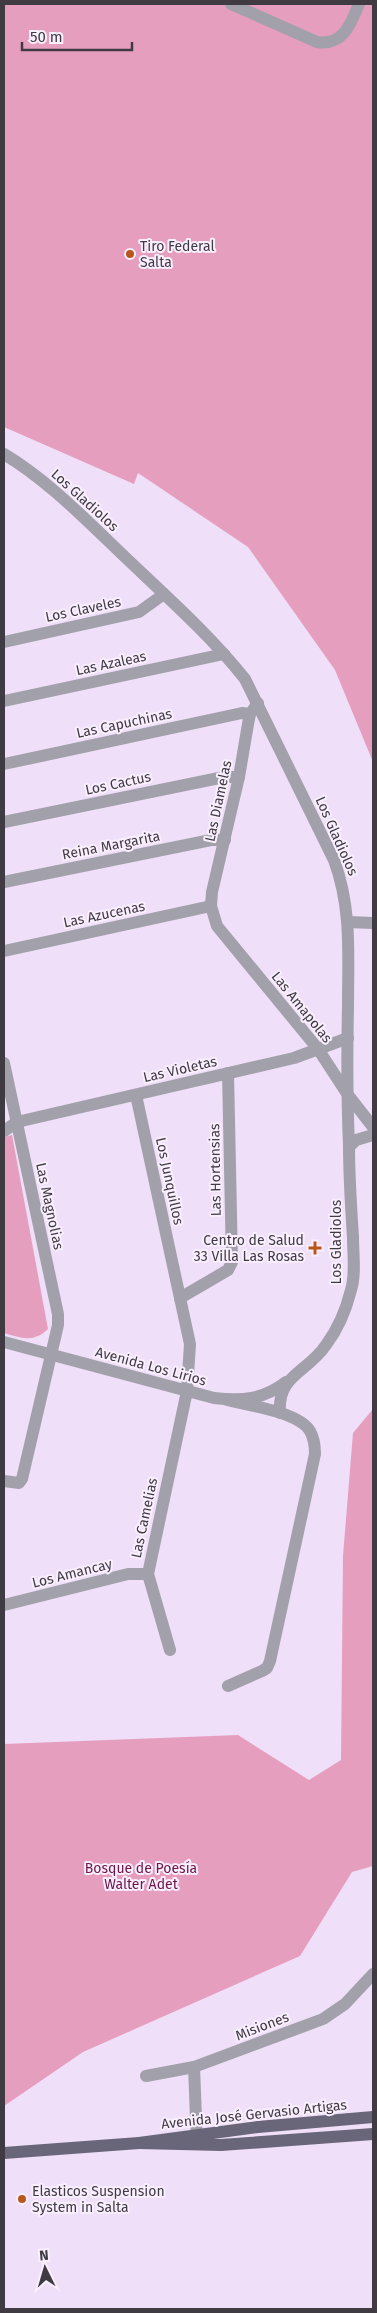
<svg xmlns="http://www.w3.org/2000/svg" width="377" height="2313" font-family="'Fira Sans',sans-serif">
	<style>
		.green { fill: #e69ebe }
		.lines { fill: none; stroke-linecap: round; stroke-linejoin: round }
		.minor { stroke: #a2a0ab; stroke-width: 12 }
		.major { stroke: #6a667a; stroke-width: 12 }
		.poi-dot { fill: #b9571a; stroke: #f9effe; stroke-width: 2 }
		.labels { text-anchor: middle; stroke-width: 4; stroke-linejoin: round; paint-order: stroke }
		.poi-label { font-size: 14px; fill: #403a43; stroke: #f9effe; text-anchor: start }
		.street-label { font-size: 14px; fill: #403a43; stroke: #f9effe }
		.park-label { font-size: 14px; fill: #6e1446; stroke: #f9effe }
	</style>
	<rect width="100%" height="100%" fill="#efdff8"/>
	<!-- green -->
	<g class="green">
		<path d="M 4,4 L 373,4 L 373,762 L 335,670 L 248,547 L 138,473 L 134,484 L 4,427 Z"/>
		<path d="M 12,1135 L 48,1329 C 34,1343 21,1338 4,1333 L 4,1137 Z"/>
		<path d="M 373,1409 L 373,1866 L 352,1872 L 300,1956 L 83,2052 L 4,2106 L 4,1744 L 238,1735 L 309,1780 L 341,1760 L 343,1556 L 353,1433 Z"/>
	</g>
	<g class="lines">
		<!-- minor -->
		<g class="minor">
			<path d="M 231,4 L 317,42 C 343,46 351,24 359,4"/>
			<path d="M 4,454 C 49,481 87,521 125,557 C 166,596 210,635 245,679 L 334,860 C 352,909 348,954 348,1006 C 347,1053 347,1099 349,1146 C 349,1177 351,1207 353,1237 C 353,1254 356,1274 351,1290 C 346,1310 338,1329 326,1345 C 307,1373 277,1375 280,1413"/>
			<path d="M 4,642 L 139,612 L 164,594"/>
			<path d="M 4,701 L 224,654"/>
			<path d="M 258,703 L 250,714 L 248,724 L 239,777 L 212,892 L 211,906 L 217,926 L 318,1049 L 348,1095 L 373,1127"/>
			<path d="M 4,764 L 242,713 L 250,714"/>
			<path d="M 4,822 L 224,777 L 239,777"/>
			<path d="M 4,882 L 211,840 L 225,840"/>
			<path d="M 348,922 L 373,923"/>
			<path d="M 4,951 L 211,906"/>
			<path d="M 4,1063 L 58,1314 L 58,1325 L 22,1479 L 19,1483 L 4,1481"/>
			<path d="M 136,1095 L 190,1344 L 187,1391 L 148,1574 L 170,1650"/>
			<path d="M 4,1131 L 17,1122 L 294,1058 L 348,1038"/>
			<path d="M 349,1147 L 356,1140 L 373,1135"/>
			<path d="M 180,1298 L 228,1270 L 232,1262 L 228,1073"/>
			<path d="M 4,1342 L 214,1398 C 241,1401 263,1400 286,1382"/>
			<path d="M 227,1400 C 248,1405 299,1412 310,1431 C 314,1438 315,1446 315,1454 L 270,1661 L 267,1668 L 262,1671 L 228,1686"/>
			<path d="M 4,1605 L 128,1574 L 148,1574"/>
			<path d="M 194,2067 L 197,2144"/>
			<path d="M 146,2076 L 194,2067 L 323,2019 L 345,2004 L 373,1974"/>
		</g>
		<!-- major -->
		<g class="major">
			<path d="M 373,2117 L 258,2127 L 139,2143 L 221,2145 L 373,2134"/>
			<path d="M 4,2153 L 139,2143"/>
		</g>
	</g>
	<!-- markers -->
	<g class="poi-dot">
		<circle cx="130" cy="254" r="5"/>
		<path d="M312.5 1240.5h5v5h5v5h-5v5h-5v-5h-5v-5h5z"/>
		<circle cx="22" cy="2199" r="5"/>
	</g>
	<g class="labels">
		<!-- poi labels -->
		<g class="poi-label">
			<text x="140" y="251">Tiro Federal<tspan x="140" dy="16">Salta</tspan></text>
			<text x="304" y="1245" text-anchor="end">Centro de Salud<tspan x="304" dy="16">33 Villa Las Rosas</tspan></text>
			<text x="32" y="2196">Elasticos Suspension<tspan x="32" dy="16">System in Salta</tspan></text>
		</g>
		<!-- street labels -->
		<g class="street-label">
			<text transform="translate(85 500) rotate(42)" y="5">Los Gladiolos</text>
			<text transform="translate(83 609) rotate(-12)" y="5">Los Claveles</text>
			<text transform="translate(111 663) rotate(-12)" y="5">Las Azaleas</text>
			<text transform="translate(124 723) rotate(-12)" y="5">Las Capuchinas</text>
			<text transform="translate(118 783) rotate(-12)" y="5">Los Cactus</text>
			<text transform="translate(218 801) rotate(-78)" y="5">Las Diamelas</text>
			<text transform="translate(337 836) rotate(66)" y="5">Los Gladiolos</text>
			<text transform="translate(111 845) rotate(-11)" y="5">Reina Margarita</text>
			<text transform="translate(104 914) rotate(-12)" y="5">Las Azucenas</text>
			<text transform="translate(302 1007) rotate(51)" y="5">Las Amapolas</text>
			<text transform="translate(180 1069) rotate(-13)" y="5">Las Violetas</text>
			<text transform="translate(215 1170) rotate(-91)" y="5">Las Hortensias</text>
			<text transform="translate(170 1181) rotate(78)" y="5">Los Junquillos</text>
			<text transform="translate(50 1206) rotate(78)" y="5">Las Magnolias</text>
			<text transform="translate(336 1242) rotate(-90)" y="5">Los Gladiolos</text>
			<text transform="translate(151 1366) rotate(15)" y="5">Avenida Los Lirios</text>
			<text transform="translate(144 1518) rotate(-78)" y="5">Las Camelias</text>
			<text transform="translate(72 1573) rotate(-14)" y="5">Los Amancay</text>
			<text transform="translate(262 2026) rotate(-21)" y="5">Misiones</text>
			<text transform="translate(254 2114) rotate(-6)" y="5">Avenida José Gervasio Artigas</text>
		</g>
		<!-- park labels -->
		<g class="park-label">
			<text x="141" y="1873">Bosque de Poesía<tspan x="141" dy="16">Walter Adet</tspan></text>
		</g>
	</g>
	<!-- border -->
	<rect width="377" height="2313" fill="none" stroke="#403a43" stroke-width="10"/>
	<!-- north arrow -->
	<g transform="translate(45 2268) rotate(355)" stroke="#f9effe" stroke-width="4" paint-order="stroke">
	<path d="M0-4L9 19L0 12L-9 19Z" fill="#403a43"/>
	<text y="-8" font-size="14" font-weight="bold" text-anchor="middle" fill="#403a43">N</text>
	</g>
	<!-- scale -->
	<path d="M22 42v8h110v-8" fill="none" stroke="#403a43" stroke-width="2.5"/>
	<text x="30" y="42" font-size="15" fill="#403a43" stroke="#f9effe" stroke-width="4" paint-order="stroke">50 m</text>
</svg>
